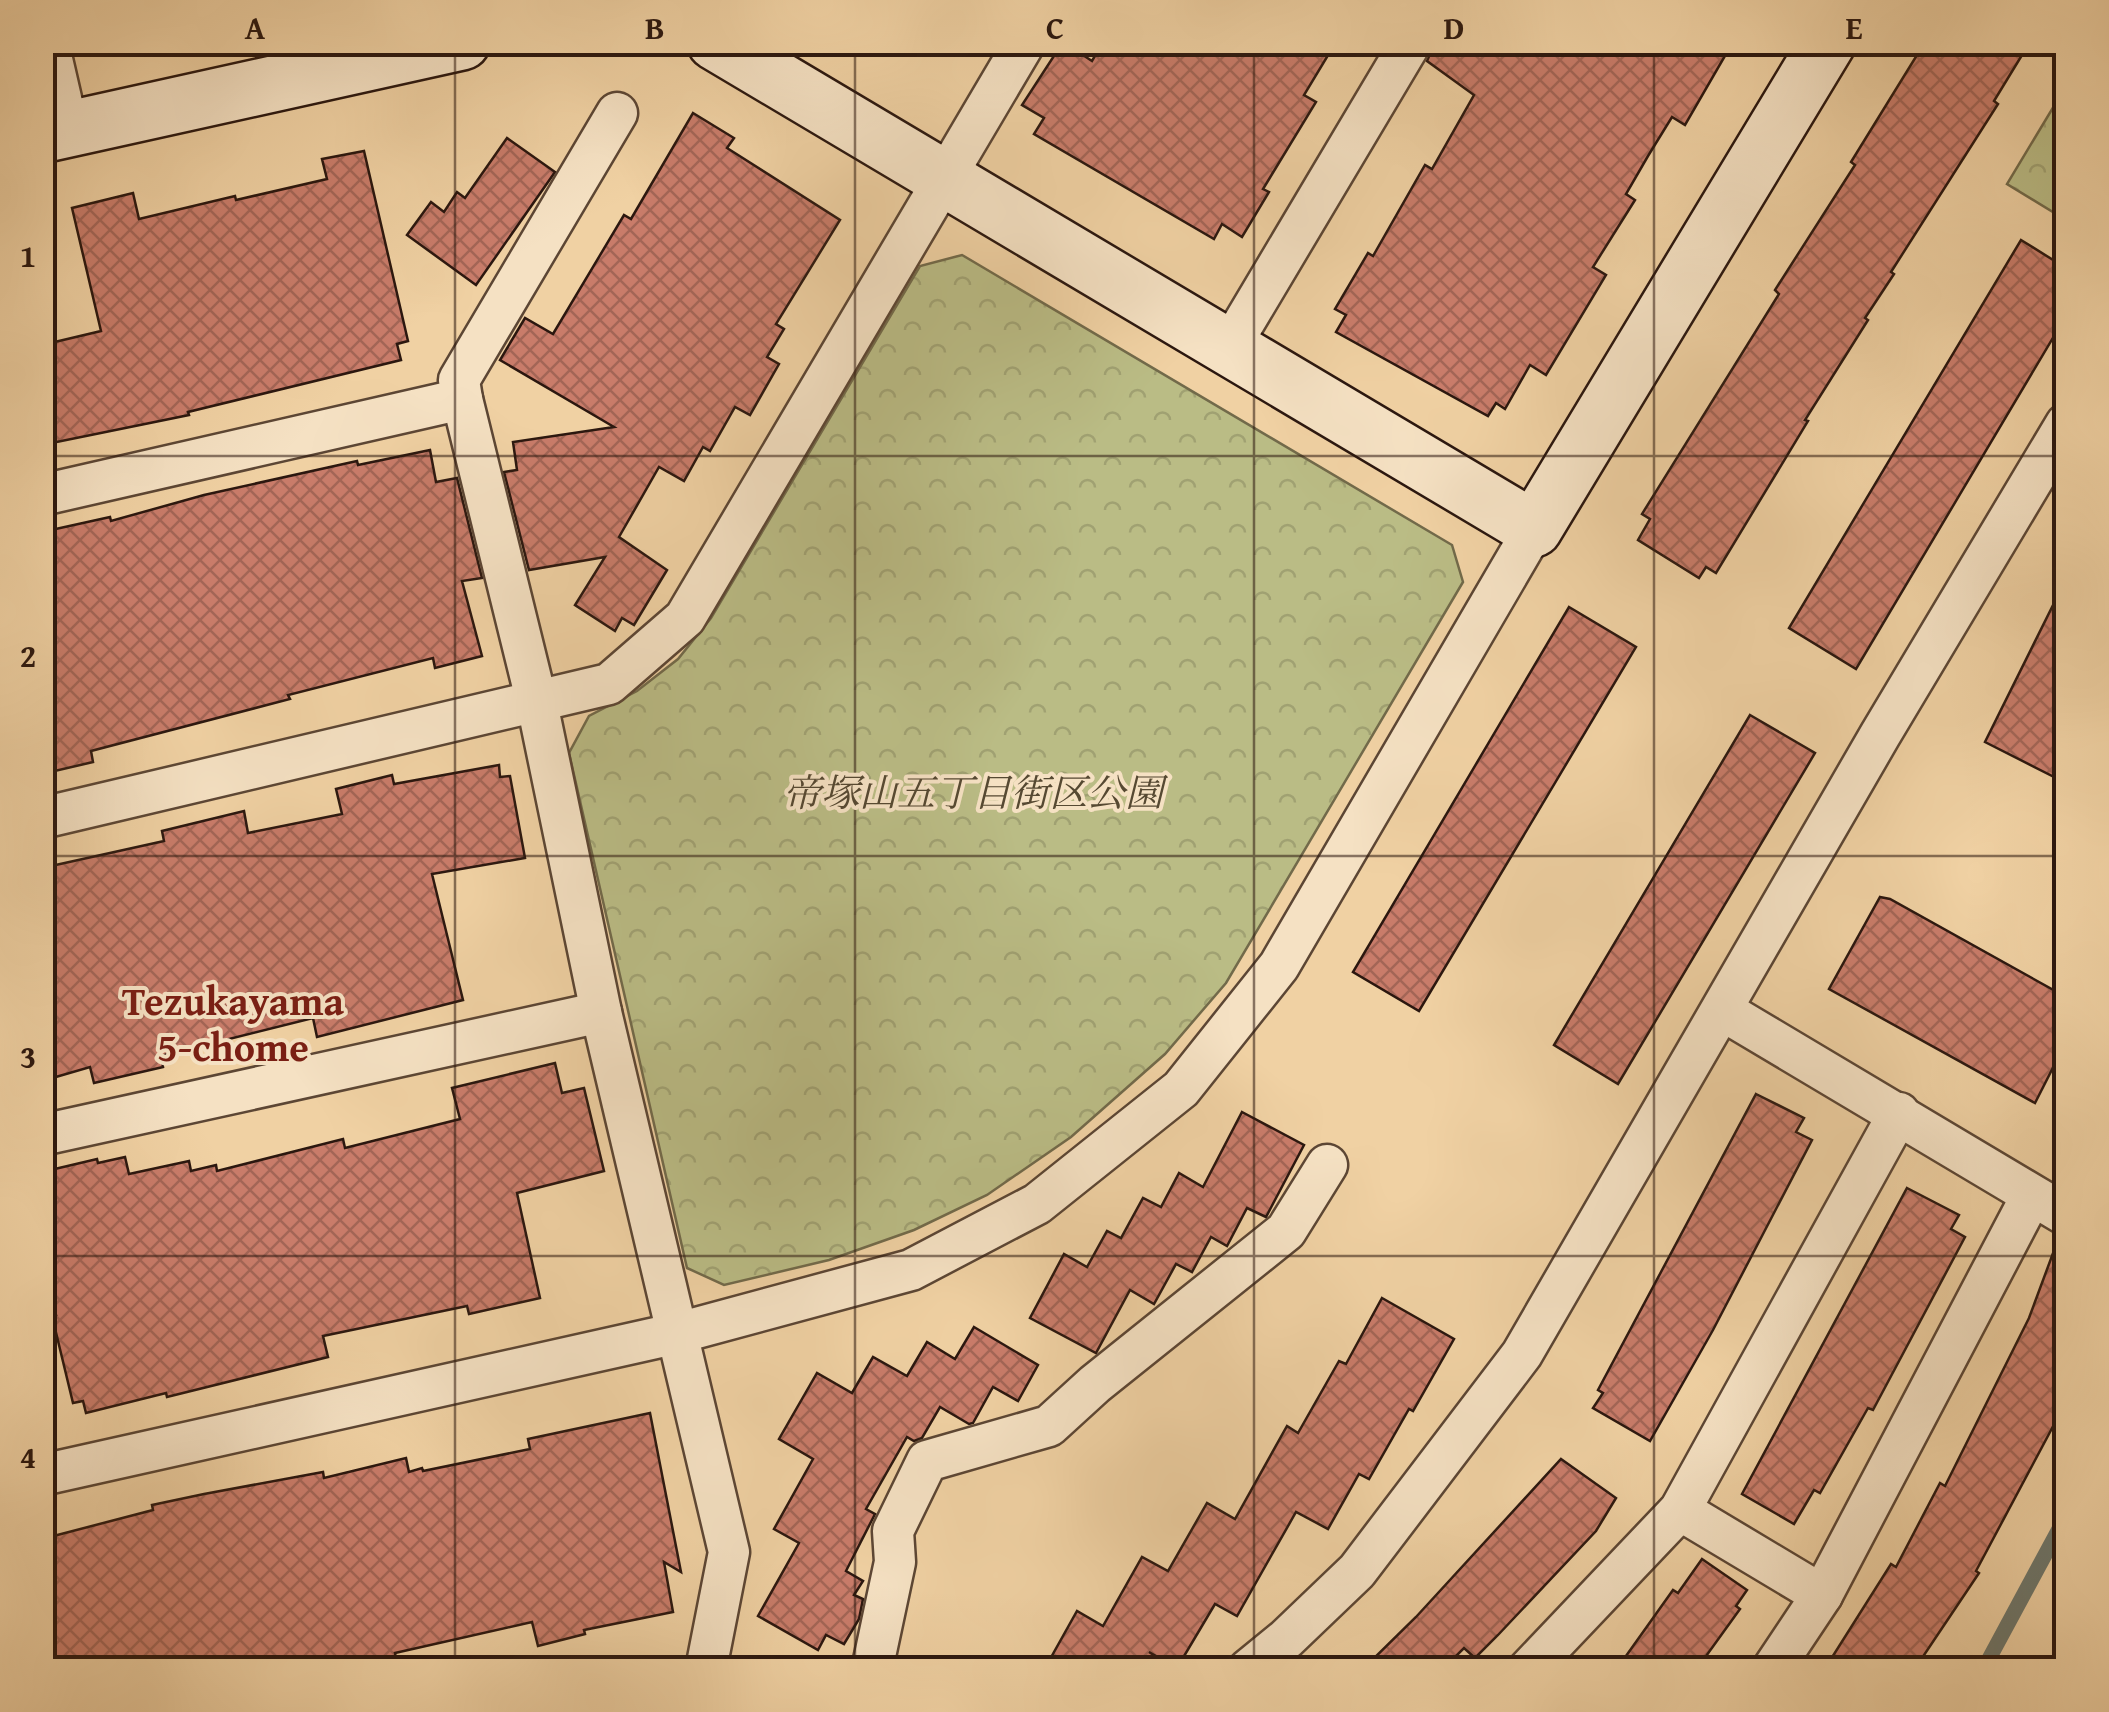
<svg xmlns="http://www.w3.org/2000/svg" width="2109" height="1712" font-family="'Gentium Book Plus','Noto Serif JP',serif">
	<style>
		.park { fill: url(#park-crowns); stroke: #726a4a; stroke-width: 2.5 }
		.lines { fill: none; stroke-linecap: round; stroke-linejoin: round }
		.stream { stroke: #6e776c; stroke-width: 15 }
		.building { fill: url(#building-cross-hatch); stroke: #2b170f; stroke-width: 2.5 }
		.street-casing { stroke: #5c4634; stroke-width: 45 }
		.secondary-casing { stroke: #2b170f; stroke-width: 60 }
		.street { stroke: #f5e1c3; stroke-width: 40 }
		.secondary { stroke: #f5e1c3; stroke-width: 55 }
		.grid { fill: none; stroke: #2b170f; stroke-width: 2.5; stroke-opacity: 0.55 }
		.labels { text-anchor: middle; stroke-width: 8; stroke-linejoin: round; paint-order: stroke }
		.park-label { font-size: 38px; font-style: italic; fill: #564932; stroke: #f5e1c3 }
		.neighbourhood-label { font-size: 40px; font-weight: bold; fill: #7a1f14; stroke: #f5e1c3 }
		.neatline { fill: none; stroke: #2b170f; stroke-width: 4 }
		.grid-label { font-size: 32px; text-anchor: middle; font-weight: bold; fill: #2b170f }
	</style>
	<defs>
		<pattern id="park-crowns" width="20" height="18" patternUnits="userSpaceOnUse" patternTransform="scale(2.5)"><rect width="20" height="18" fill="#babc85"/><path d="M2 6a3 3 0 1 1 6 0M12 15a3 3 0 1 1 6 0" fill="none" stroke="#a0a172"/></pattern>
		<pattern id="building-cross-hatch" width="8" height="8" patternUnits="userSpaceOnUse" patternTransform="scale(2.5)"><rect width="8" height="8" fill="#c97c6a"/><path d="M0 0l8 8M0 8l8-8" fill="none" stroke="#a36556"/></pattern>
	</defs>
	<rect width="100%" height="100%" fill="#f0d1a3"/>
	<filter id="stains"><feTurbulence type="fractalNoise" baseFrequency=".002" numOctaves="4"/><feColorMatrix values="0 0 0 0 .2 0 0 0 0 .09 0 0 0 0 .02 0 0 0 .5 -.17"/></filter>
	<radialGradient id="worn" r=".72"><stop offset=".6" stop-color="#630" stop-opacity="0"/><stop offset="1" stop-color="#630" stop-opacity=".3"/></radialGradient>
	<!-- park -->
	<g class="park">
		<path d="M 2066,86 L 2066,220 L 2007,184 Z"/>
		<path d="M 962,255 L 1452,545 L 1463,582 L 1226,983 L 1165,1054 L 1071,1137 L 987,1195 L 914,1230 L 829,1260 L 724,1285 L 687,1268 L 569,753 L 589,716 L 637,691 L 678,659 L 711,618 L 920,266 Z"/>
	</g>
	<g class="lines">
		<!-- stream -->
		<path class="stream" d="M 1983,1670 L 2066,1516"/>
	</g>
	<!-- building -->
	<g class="building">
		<path d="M 1063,42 L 1092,61 L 1103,42 L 1336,42 L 1304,95 L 1316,102 L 1263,189 L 1269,192 L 1242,237 L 1222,224 L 1214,239 L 1034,134 L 1044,118 L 1022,105 Z"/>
		<path d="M 1435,42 L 1733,42 L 1685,125 L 1672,117 L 1648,156 L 1626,194 L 1635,200 L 1593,267 L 1606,275 L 1546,375 L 1530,365 L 1505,409 L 1496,403 L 1488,416 L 1336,332 L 1346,315 L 1335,309 L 1368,253 L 1373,256 L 1425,165 L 1432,169 L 1474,95 L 1427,61 Z"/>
		<path d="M 1925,42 L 2030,42 L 1994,101 L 1998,104 L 1891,272 L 1894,274 L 1865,318 L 1868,320 L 1805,420 L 1808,421 L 1716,573 L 1706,567 L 1699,578 L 1638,540 L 1650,519 L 1642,514 L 1779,294 L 1775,290 L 1855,165 L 1851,162 Z"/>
		<path d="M 693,113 L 734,138 L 727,148 L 840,220 L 776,324 L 784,329 L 767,357 L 779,364 L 750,415 L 735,407 L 710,451 L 703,447 L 684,481 L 659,467 L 619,537 L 667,570 L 634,625 L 622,618 L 615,631 L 575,605 L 605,557 L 529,570 L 504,472 L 517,470 L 513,442 L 614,427 L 500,360 L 525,318 L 553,334 L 624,215 L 631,219 Z"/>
		<path d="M 507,138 L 555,172 L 476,285 L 407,235 L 431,202 L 444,212 L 457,192 L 465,198 Z"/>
		<path d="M 364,151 L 408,341 L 397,344 L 401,360 L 188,412 L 189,415 L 42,445 L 42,345 L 101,331 L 72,208 L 133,193 L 139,219 L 235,196 L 236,200 L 327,179 L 322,159 Z"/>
		<path d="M 2021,240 L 2066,268 L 2066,316 L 1856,669 L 1789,628 Z"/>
		<path d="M 430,450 L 436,482 L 457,478 L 482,578 L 462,581 L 482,656 L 435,668 L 433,658 L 288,695 L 290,699 L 91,751 L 93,762 L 42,774 L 42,532 L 110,517 L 111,521 L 204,495 L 357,461 L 358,465 Z"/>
		<path d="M 2066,579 L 2066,783 L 1985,742 Z"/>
		<path d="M 1569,607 L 1636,647 L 1419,1011 L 1353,972 Z"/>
		<path d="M 1750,715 L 1815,753 L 1618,1084 L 1554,1045 Z"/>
		<path d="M 499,765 L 500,777 L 510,776 L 525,858 L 432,874 L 463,1000 L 317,1037 L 313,1018 L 161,1056 L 163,1067 L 94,1083 L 90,1067 L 42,1081 L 42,868 L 164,841 L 162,831 L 244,811 L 248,833 L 342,814 L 336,789 L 392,775 L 394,784 Z"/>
		<path d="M 1880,897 L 1890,899 L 2066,997 L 2066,1042 L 2035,1103 L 1829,989 Z"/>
		<path d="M 555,1063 L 562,1093 L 584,1088 L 604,1171 L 517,1193 L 540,1298 L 469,1314 L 467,1306 L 323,1336 L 328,1357 L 167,1397 L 166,1393 L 86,1413 L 83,1401 L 73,1403 L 52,1316 L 56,1315 L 42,1257 L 42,1172 L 97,1159 L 98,1163 L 125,1157 L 129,1174 L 189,1161 L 191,1171 L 216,1165 L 217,1171 L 343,1139 L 345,1148 L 460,1119 L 452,1088 Z"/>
		<path d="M 1756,1094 L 1804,1118 L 1796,1132 L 1812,1140 L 1713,1330 L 1650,1441 L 1593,1408 L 1603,1393 L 1598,1390 Z"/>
		<path d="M 1242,1112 L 1304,1145 L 1266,1217 L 1247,1208 L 1227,1246 L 1211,1237 L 1192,1272 L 1176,1264 L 1154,1304 L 1130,1290 L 1096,1353 L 1030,1318 L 1064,1254 L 1087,1267 L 1107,1231 L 1121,1238 L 1143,1198 L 1161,1207 L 1179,1173 L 1203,1187 Z"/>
		<path d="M 1907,1188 L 1959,1215 L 1951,1229 L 1965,1237 L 1873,1410 L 1868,1408 L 1820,1493 L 1814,1490 L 1794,1524 L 1742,1494 Z"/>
		<path d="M 2059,1237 L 2066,1239 L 2066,1402 L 1976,1571 L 1979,1573 L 1914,1670 L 1824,1670 L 1891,1564 L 1896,1567 L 1940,1483 L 1945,1486 L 2029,1318 Z"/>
		<path d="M 1382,1298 L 1454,1339 L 1413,1411 L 1409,1409 L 1369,1479 L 1359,1474 L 1328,1529 L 1296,1512 L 1237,1616 L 1215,1604 L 1177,1668 L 1149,1652 L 1177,1670 L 1044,1670 L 1077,1611 L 1103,1626 L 1142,1557 L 1168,1571 L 1207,1503 L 1235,1519 L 1287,1426 L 1298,1433 L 1339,1361 L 1346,1364 Z"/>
		<path d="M 974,1327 L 1038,1365 L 1018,1401 L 993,1387 L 973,1423 L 969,1424 L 940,1407 L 922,1438 L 914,1441 L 907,1437 L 866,1509 L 875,1514 L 846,1571 L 863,1581 L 854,1595 L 863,1599 L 859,1619 L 844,1644 L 826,1635 L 818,1650 L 758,1616 L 799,1543 L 774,1529 L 813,1459 L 779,1439 L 817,1373 L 852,1393 L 873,1357 L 907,1376 L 927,1342 L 955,1359 Z"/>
		<path d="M 650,1413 L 681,1572 L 664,1562 L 673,1612 L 584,1630 L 585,1634 L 538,1646 L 532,1622 L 395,1653 L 398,1670 L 42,1670 L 42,1539 L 153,1510 L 152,1505 L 204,1494 L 323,1472 L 324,1478 L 406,1458 L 409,1472 L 422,1468 L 423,1471 L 530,1449 L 528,1439 Z"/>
		<path d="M 1561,1459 L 1616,1498 L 1596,1531 L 1498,1635 L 1475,1658 L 1464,1648 L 1442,1670 L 1362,1670 L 1416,1617 Z"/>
		<path d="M 1702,1559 L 1747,1590 L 1736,1606 L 1740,1609 L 1696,1670 L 1616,1670 L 1673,1590 L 1678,1593 Z"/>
	</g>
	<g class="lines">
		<!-- street casing -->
		<g class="street-casing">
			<g id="street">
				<path d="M 48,42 L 68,129"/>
				<path d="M 1230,346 L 1411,42"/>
				<path d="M 462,399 L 537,703 L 601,1012 L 729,1552 L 706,1669 L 703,1670"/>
				<path d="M 42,495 L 462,399 L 459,380 L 617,113"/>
				<path d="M 42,818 L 609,684 L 685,618 L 1025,42"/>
				<path d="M 1722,1010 L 2066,1215"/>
				<path d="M 42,1135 L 601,1012"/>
				<path d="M 42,1475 L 678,1333 L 911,1270 L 1037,1204 L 1181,1089 L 1279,966 L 1534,529"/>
				<path d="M 1680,1510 L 1822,1595"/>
				<path d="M 872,1670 L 895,1562 L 893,1531 L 927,1461 L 1049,1426 L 1095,1384 L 1286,1231 L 1327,1165"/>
				<path d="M 1248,1670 L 1286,1639 L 1357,1571 L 1522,1354 L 1880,735 L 2066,424"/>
				<path d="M 1528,1670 L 1680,1510 L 1899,1113"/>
				<path d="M 1772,1670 L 1822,1595 L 2031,1197"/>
			</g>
		</g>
		<!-- secondary casing -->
		<g class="secondary-casing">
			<g id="secondary">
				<path d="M 715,42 L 1534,529 L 1828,42"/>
				<path d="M 42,135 L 462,42"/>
			</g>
		</g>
		<!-- street -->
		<use href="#street" class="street"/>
		<!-- secondary -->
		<use href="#secondary" class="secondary"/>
	</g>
	<!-- grid -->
	<path class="grid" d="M 455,42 L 455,1670M 855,42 L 855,1670M 1254,42 L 1254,1670M 1654,42 L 1654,1670M 42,456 L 2066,456M 42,856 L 2066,856M 42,1256 L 2066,1256"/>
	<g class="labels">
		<!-- park labels -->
		<g class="park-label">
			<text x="973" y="806">帝塚山五丁目街区公園</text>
		</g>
		<!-- neighbourhood labels -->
		<g class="neighbourhood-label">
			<text x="233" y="1015">Tezukayama<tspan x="233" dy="46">5-chome</tspan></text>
		</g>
	</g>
	<!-- margin -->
	<rect width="2109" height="1712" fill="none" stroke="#f0d1a3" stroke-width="110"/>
	<rect x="55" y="55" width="1999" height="1602" class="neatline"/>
	<g class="grid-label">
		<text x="255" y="39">A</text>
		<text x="655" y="39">B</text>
		<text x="1055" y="39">C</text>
		<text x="1454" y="39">D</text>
		<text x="1854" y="39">E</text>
		<text x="28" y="267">1</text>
		<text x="28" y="667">2</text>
		<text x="28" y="1068">3</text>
		<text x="28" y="1468">4</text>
	</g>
	<rect width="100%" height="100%" filter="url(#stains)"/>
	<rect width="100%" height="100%" fill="url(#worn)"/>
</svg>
